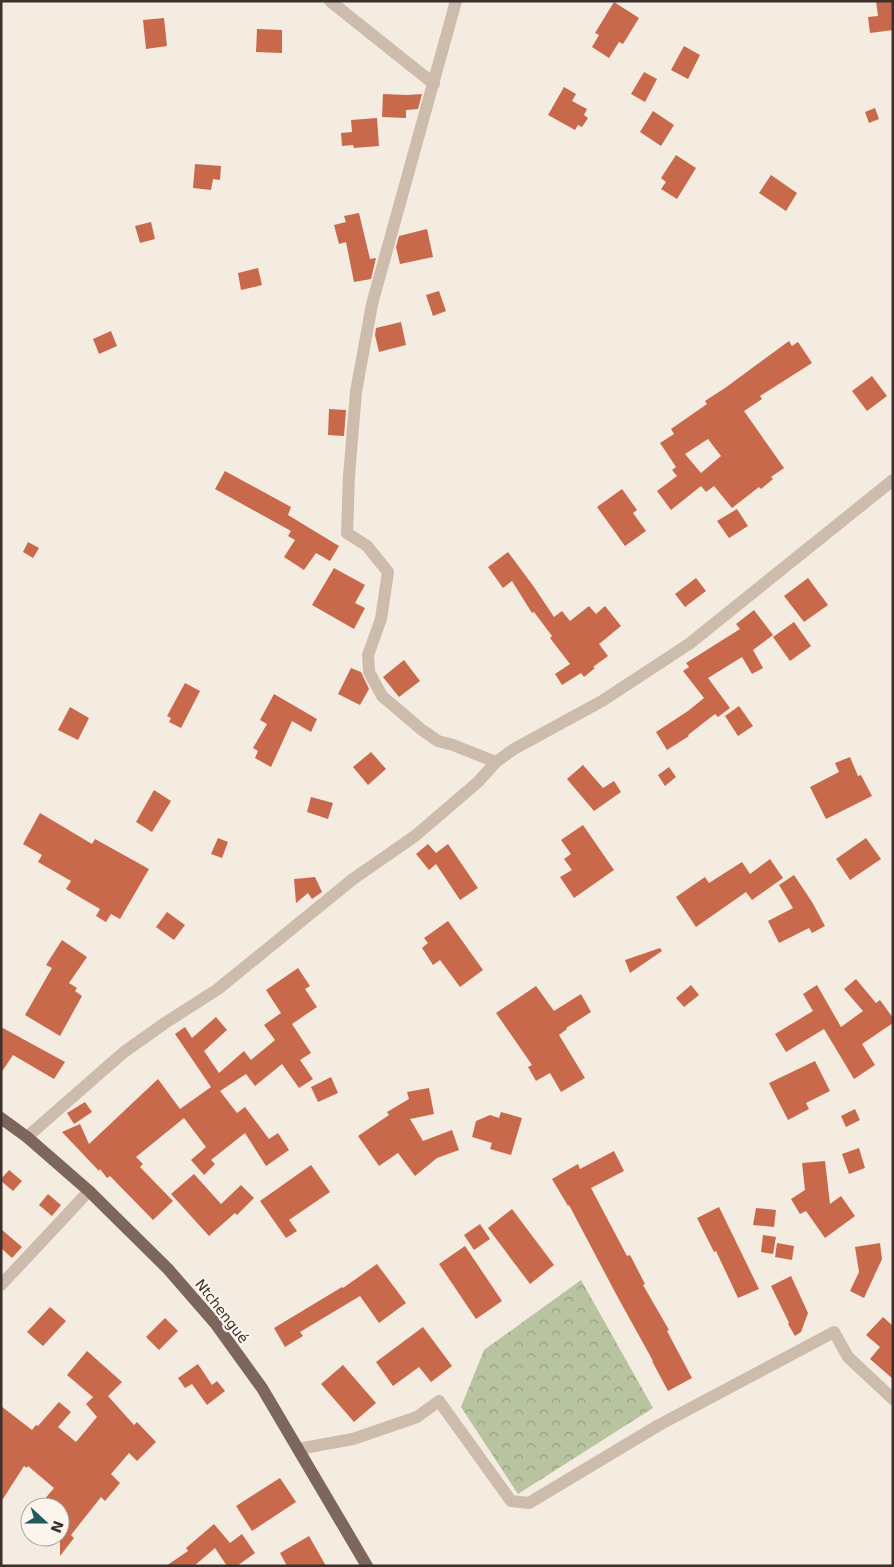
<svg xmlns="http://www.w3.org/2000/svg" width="894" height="1567" font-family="'DejaVu Sans',sans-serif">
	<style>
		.forest { fill: url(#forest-crowns) }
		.building { fill: #c8694b; fill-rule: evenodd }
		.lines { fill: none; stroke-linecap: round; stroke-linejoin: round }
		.street { stroke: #cdbbac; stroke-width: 12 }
		.primary { stroke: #7d675c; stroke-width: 12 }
		.labels { text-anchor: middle; stroke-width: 4.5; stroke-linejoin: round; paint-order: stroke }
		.street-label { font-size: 14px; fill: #3b302b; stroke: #fbf5ee }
	</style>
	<defs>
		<pattern id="forest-crowns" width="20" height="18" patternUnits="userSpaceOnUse" patternTransform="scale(1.25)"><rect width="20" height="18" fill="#b8c4a0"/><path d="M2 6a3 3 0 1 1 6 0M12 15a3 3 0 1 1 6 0" fill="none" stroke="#97a083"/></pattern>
	</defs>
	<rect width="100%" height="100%" fill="#f4ebe1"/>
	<!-- forest -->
	<path class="forest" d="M 581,1280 L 653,1408 L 518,1494 L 461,1407 L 484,1350 Z"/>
	<!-- building -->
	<g class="building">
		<path d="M 876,1 L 893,1 L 893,30 L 870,33 L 868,17 L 878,16 Z"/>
		<path d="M 614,2 L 639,18 L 623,44 L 619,42 L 609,58 L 592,47 L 599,35 L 595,33 Z"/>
		<path d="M 164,18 L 167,46 L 146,49 L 143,20 Z"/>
		<path d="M 257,29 L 282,30 L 282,53 L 256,52 Z"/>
		<path d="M 684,46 L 700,55 L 688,79 L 671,70 Z"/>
		<path d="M 644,72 L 657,79 L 645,102 L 631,94 Z"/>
		<path d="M 564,87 L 576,94 L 572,101 L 587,109 L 584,115 L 588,118 L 582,127 L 578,125 L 575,130 L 548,115 Z"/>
		<path d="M 383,94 L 407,95 L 422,94 L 418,109 L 406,110 L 406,118 L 382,117 Z"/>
		<path d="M 875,108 L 879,119 L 869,123 L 865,112 Z"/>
		<path d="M 653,111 L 674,125 L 661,146 L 640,132 Z"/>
		<path d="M 377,118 L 379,146 L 354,148 L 353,145 L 342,146 L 341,133 L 352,132 L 351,120 Z"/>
		<path d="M 676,155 L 696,168 L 677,199 L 661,189 L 666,182 L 661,178 Z"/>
		<path d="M 195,164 L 221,166 L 220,180 L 213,179 L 211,190 L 193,188 Z"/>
		<path d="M 771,175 L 797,193 L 786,211 L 759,193 Z"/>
		<path d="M 359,213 L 370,259 L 376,258 L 371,279 L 354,282 L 346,242 L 339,244 L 334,225 L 346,222 L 344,216 Z"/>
		<path d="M 151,222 L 155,239 L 140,243 L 135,226 Z"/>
		<path d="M 427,229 L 433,257 L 400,264 L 396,247 L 399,236 Z"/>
		<path d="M 258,268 L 262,285 L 241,290 L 238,273 Z"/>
		<path d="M 439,291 L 446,311 L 433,316 L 426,295 Z"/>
		<path d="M 401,322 L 406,345 L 379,352 L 375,335 L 376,328 Z"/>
		<path d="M 111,331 L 117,346 L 99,354 L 93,339 Z"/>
		<path d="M 789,341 L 792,346 L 798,342 L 812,363 L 760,396 L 762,399 L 744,411 L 784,468 L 771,477 L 773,479 L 761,489 L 759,487 L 732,508 L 714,486 L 706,492 L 701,486 L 671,510 L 657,491 L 677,476 L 672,470 L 676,467 L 660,443 L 674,434 L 671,429 L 707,404 L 705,401 L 725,388 ZM 708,439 L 721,456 L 701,473 L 685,454 Z"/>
		<path d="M 872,376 L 887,396 L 867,411 L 852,391 Z"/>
		<path d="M 329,409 L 346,410 L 344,436 L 328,435 Z"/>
		<path d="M 225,471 L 291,507 L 288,515 L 339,546 L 330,561 L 316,553 L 304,570 L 284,557 L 295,540 L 288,536 L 291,531 L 215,489 Z"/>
		<path d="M 622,489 L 637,510 L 633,513 L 646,531 L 625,546 L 597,507 Z"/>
		<path d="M 737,509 L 748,526 L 729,538 L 717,521 Z"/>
		<path d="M 28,542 L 39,548 L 33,558 L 23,552 Z"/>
		<path d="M 508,552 L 534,587 L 554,617 L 562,611 L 570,621 L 589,606 L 596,614 L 605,606 L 621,626 L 599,644 L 608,656 L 593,667 L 595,668 L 584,677 L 581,673 L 562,685 L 555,674 L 570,664 L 550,638 L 552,636 L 534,612 L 532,613 L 512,581 L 503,588 L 488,567 Z"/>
		<path d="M 334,568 L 365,585 L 355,603 L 365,608 L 354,629 L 312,605 Z"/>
		<path d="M 696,578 L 706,591 L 685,607 L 675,594 Z"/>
		<path d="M 808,578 L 828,605 L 804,622 L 784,596 Z"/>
		<path d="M 754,610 L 773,635 L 753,650 L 763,668 L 752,674 L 742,657 L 708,678 L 730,708 L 718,717 L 715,714 L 688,735 L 689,736 L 667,750 L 656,732 L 688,711 L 704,698 L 683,671 L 689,667 L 686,663 L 740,629 L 736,624 Z"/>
		<path d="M 794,622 L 811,646 L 790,661 L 773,637 Z"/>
		<path d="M 404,660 L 420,681 L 399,697 L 383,677 Z"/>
		<path d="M 351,668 L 361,672 L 369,689 L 360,705 L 338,694 Z"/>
		<path d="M 185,683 L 200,691 L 181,728 L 169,722 L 171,718 L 167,716 Z"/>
		<path d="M 274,694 L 317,719 L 311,732 L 292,721 L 271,767 L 255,758 L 258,751 L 253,748 L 267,724 L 260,720 Z"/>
		<path d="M 739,706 L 753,726 L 738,736 L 725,716 Z"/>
		<path d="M 70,707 L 89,718 L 78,740 L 58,730 Z"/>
		<path d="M 371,752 L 386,769 L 368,785 L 353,767 Z"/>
		<path d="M 850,757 L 858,776 L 861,775 L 872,796 L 826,819 L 810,787 L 839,772 L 835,763 Z"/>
		<path d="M 583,765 L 603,788 L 614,781 L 621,792 L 594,811 L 567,779 Z"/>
		<path d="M 669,767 L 676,777 L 665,786 L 658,775 Z"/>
		<path d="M 154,790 L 171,801 L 152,832 L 136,822 Z"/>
		<path d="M 311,797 L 333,803 L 328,819 L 307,812 Z"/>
		<path d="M 40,813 L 92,844 L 95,839 L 149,869 L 120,919 L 111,914 L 106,922 L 96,916 L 100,909 L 66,889 L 71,881 L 38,862 L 42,855 L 23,844 Z"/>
		<path d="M 583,825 L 614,870 L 574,898 L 560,877 L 572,870 L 564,859 L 571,854 L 561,840 Z"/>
		<path d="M 218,838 L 228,842 L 222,858 L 211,854 Z"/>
		<path d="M 866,838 L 881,859 L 850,880 L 836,859 Z"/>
		<path d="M 428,844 L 436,853 L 448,844 L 478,888 L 460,900 L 436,864 L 429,870 L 416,854 Z"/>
		<path d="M 770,859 L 783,878 L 752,900 L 746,892 L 696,927 L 676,897 L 705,877 L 709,883 L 742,862 L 750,874 Z"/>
		<path d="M 794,875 L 812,902 L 825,926 L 812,933 L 809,928 L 779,943 L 768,921 L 793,908 L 779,885 Z"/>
		<path d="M 315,877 L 322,892 L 312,899 L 308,893 L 296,903 L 294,879 Z"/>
		<path d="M 167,912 L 185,925 L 174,940 L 156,927 Z"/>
		<path d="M 448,921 L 483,970 L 460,987 L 440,960 L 433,965 L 422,948 L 428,943 L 424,938 Z"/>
		<path d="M 62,940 L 87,957 L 69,983 L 77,988 L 75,991 L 82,996 L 60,1036 L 25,1015 L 52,968 L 46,965 Z"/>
		<path d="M 660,948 L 662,951 L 630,973 L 625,960 Z"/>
		<path d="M 298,968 L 310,986 L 305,989 L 317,1007 L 292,1024 L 311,1053 L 300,1060 L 313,1079 L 299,1088 L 282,1064 L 255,1086 L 246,1074 L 220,1091 L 237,1113 L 245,1107 L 269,1139 L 278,1133 L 289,1150 L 266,1166 L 245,1133 L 211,1160 L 215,1164 L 204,1175 L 191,1160 L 206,1147 L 184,1118 L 136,1157 L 143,1164 L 140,1167 L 173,1201 L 153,1220 L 110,1176 L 107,1178 L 100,1169 L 99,1171 L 62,1132 L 80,1124 L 89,1144 L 158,1079 L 180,1109 L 211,1087 L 175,1034 L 185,1027 L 192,1038 L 216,1017 L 227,1030 L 204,1051 L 219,1073 L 244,1051 L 251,1060 L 275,1040 L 264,1025 L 281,1013 L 266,990 Z"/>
		<path d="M 856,979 L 876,1003 L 880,1000 L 893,1018 L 893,1023 L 862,1044 L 875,1065 L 854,1079 L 824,1029 L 786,1052 L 775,1034 L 813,1011 L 803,994 L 817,985 L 841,1027 L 863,1011 L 844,989 Z"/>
		<path d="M 691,985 L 699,995 L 684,1007 L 676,998 Z"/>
		<path d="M 536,986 L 554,1011 L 581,994 L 591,1012 L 566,1028 L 567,1029 L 559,1035 L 585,1078 L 561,1092 L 550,1073 L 536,1081 L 528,1067 L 532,1065 L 496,1013 Z"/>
		<path d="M 1,1027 L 65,1062 L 54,1079 L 13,1055 L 1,1073 Z"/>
		<path d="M 815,1061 L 830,1091 L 806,1103 L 809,1109 L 788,1120 L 769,1083 Z"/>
		<path d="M 331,1077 L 338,1093 L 318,1102 L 311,1087 Z"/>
		<path d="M 429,1088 L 434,1114 L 410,1119 L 423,1141 L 452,1130 L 459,1150 L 437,1158 L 415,1176 L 398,1153 L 379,1166 L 358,1136 L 389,1115 L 387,1112 L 409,1099 L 407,1092 Z"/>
		<path d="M 85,1102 L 92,1112 L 74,1124 L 67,1113 Z"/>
		<path d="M 855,1109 L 860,1120 L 846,1127 L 841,1116 Z"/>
		<path d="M 501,1112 L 522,1118 L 511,1155 L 490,1149 L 492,1143 L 472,1137 L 476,1121 L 490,1115 L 499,1118 Z"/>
		<path d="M 859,1148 L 865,1168 L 849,1174 L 842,1154 Z"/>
		<path d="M 614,1151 L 624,1171 L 591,1188 L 627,1256 L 630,1255 L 645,1284 L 643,1285 L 669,1330 L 667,1331 L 692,1378 L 668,1391 L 652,1361 L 653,1361 L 616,1294 L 569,1205 L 568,1206 L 552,1179 L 578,1164 L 580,1169 Z"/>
		<path d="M 825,1161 L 830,1204 L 841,1196 L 855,1216 L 825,1238 L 806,1211 L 800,1214 L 791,1199 L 805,1190 L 802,1163 Z"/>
		<path d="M 311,1165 L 330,1192 L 289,1220 L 297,1231 L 286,1238 L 260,1201 Z"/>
		<path d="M 9,1170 L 22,1181 L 13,1191 L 1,1181 L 1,1179 Z"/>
		<path d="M 194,1174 L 221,1204 L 241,1185 L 254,1198 L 237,1215 L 235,1213 L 209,1236 L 171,1194 Z"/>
		<path d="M 48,1194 L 61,1205 L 52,1216 L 39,1205 Z"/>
		<path d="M 719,1207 L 759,1289 L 738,1298 L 716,1251 L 714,1252 L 697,1218 Z"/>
		<path d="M 756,1208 L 776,1210 L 774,1227 L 753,1225 Z"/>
		<path d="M 512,1209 L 554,1265 L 530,1284 L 488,1228 Z"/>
		<path d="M 480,1224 L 490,1239 L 474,1250 L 464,1235 Z"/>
		<path d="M 1,1229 L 22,1247 L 12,1258 L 1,1248 Z"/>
		<path d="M 763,1235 L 776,1237 L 773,1254 L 761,1252 Z"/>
		<path d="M 777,1243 L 794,1246 L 792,1260 L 775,1257 Z"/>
		<path d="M 880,1243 L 882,1259 L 864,1298 L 850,1291 L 859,1272 L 855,1247 Z"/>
		<path d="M 465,1246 L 502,1301 L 476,1319 L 439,1264 Z"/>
		<path d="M 377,1264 L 406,1303 L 379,1323 L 360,1296 L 300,1332 L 303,1336 L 285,1347 L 274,1328 L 342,1287 L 343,1288 Z"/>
		<path d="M 791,1276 L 808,1313 L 801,1332 L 795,1336 L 788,1324 L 789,1323 L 771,1286 Z"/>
		<path d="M 50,1307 L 66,1321 L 43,1346 L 27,1332 Z"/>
		<path d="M 883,1317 L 893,1326 L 893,1379 L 870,1359 L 880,1347 L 866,1335 Z"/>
		<path d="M 165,1318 L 178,1331 L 159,1350 L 146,1337 Z"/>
		<path d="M 423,1327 L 452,1366 L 431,1382 L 419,1367 L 393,1386 L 376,1362 Z"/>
		<path d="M 87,1351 L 122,1382 L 108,1396 L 134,1425 L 137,1422 L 156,1442 L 137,1461 L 129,1453 L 111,1474 L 120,1483 L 105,1501 L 101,1497 L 71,1535 L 74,1538 L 60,1556 L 60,1507 L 38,1507 L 54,1488 L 28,1466 L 27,1468 L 24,1466 L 1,1502 L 1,1406 L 32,1430 L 36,1425 L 38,1426 L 59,1402 L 71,1412 L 58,1427 L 76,1442 L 97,1417 L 86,1404 L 93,1397 L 67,1375 Z"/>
		<path d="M 198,1364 L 212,1385 L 217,1381 L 225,1391 L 207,1405 L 192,1384 L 185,1388 L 178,1378 Z"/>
		<path d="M 343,1365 L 376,1403 L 354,1422 L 321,1384 Z"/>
		<path d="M 280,1478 L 296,1502 L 252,1531 L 236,1506 Z"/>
		<path d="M 214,1524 L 230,1543 L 242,1534 L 255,1553 L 237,1566 L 227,1566 L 215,1548 L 194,1566 L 166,1566 L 188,1551 L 186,1548 Z"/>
		<path d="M 309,1536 L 326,1566 L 287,1566 L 280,1553 Z"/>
	</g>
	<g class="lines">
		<!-- street -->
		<g class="street">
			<path d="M 330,1 L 434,84"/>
			<path d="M 456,1 L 372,304 L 356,392 L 349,476 L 347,533 L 367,546 L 388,572 L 381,619 L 368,655 L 369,672 L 382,696 L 422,730 L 438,741 L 453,745 L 496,762"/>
			<path d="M 27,1137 L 124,1052 L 165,1023 L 218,989 L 353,879 L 415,836 L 478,782 L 496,762 L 514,749 L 602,701 L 689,644 L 893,480"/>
			<path d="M 1,1285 L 89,1191"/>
			<path d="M 298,1449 L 353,1439 L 417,1417 L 439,1401 L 511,1501 L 529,1503 L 659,1425 L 834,1332 L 848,1357 L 893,1399"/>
		</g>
		<!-- primary -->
		<path class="primary" d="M 1,1118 L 27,1137 L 89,1191 L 168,1269 L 215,1323 L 262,1388 L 367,1566"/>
	</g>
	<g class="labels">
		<!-- street labels -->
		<g class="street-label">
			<text transform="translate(222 1311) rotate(52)" y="5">Ntchengué</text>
		</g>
	</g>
	<!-- border -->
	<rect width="894" height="1567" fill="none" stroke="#3b302b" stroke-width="5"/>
	<!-- north arrow -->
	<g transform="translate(45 1522) rotate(111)"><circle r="24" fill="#fbf5ee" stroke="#aea6a0"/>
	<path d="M0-4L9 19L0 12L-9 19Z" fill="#1f5a5e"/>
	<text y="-8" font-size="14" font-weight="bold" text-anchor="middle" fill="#3b302b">N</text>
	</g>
</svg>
